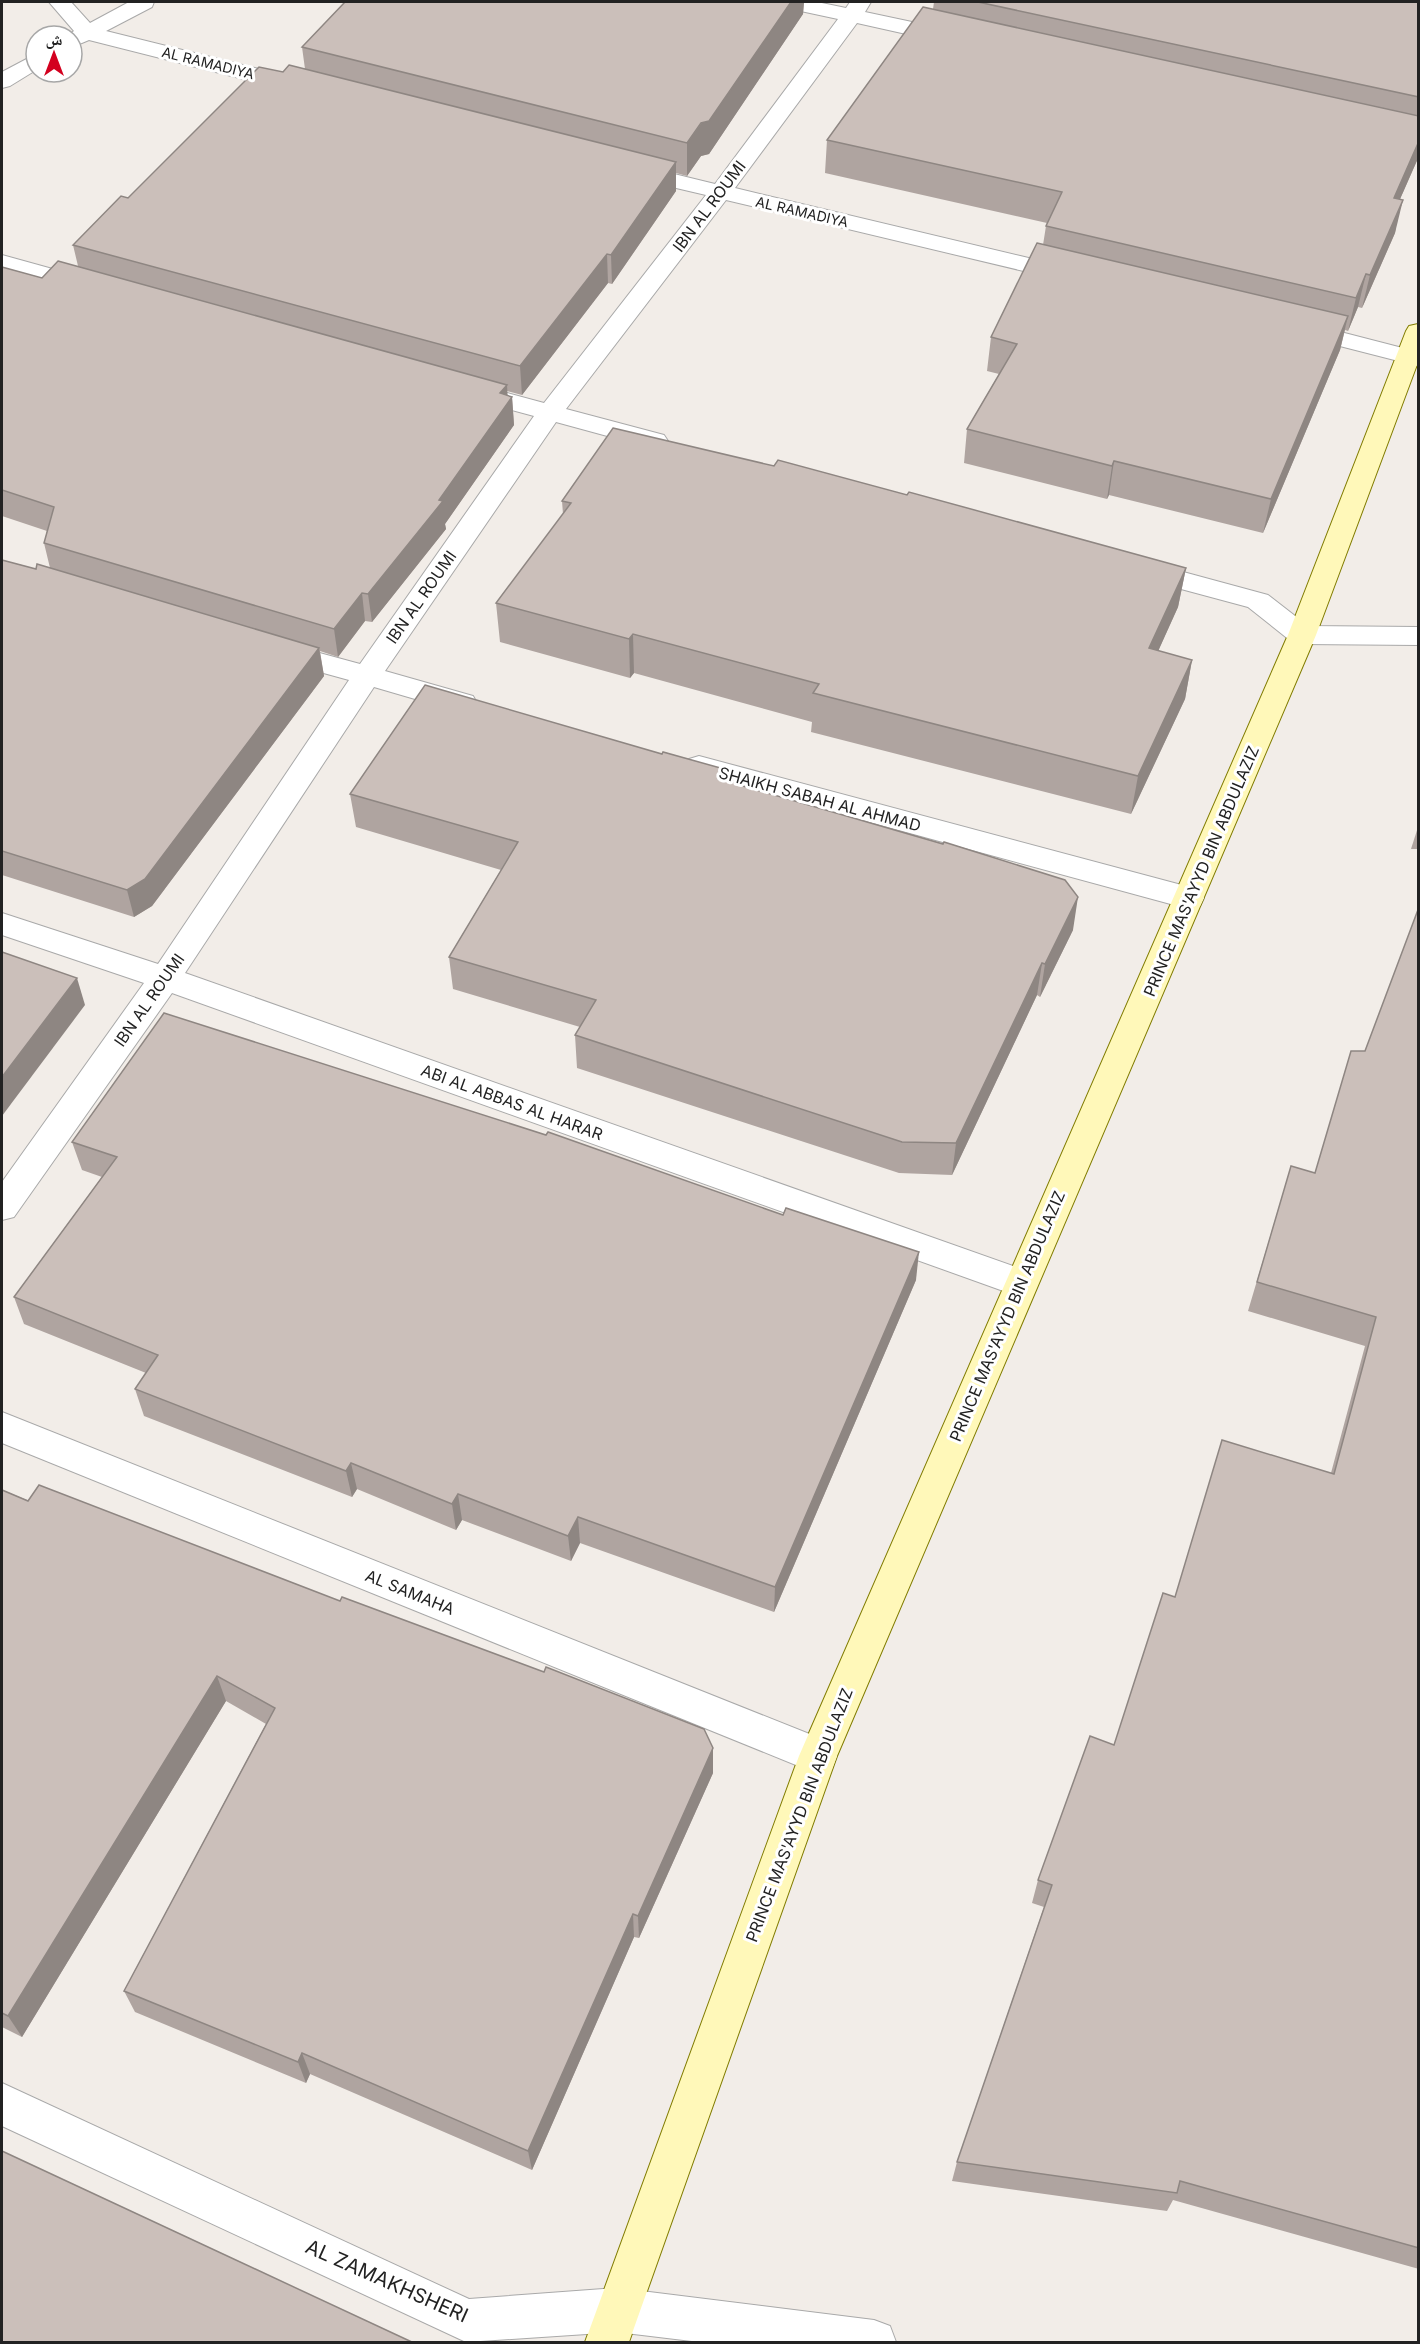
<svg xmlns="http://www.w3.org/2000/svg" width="1420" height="2344" font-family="Inter,'Noto Naskh Arabic',sans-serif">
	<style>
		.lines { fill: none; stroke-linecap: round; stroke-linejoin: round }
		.street-casing { stroke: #a9a9a9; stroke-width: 2 }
		.secondary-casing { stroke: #817c00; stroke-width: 2 }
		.street { fill: #fff; fill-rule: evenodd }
		.secondary { fill: #fff8b9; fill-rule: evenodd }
		.wall { fill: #afa4a0 }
		.shaded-wall { fill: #8e8682 }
		.building { fill: #cbbfba; stroke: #8e8682; stroke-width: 1.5 }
		.labels { text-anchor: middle; stroke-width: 6; stroke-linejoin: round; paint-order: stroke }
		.far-street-label { font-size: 14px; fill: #222; stroke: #fff }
		.street-label { font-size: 16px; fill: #222; stroke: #fff }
		.near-street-label { font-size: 20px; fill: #222; stroke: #fff }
	</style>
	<rect width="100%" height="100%" fill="#f2ede8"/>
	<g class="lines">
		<!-- street casing -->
		<g class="street-casing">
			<g id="street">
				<path d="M 49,2 L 71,2 L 90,23 L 129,2 L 154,2 L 152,7 L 106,31 L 303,80 L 306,85 L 303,90 L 295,92 L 89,40 L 77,45 L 72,43 L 72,36 L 67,36 L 74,31 Z"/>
				<path d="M 780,2 L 817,2 L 846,8 L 850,2 L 871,2 L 865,12 L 959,32 L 962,37 L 959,42 L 951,44 L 857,23 L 735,188 L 1079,270 L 1082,275 L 1079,280 L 1070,282 L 726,200 L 566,409 L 664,435 L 668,441 L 664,447 L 655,449 L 556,422 L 385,671 L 473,696 L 477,703 L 473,710 L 463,713 L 374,687 L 185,973 L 1033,1273 L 1038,1283 L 1033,1293 L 1021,1297 L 1009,1293 L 172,993 L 14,1217 L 2,1220 L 2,1182 L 144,983 L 2,935 L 2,913 L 158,964 L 349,680 L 269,658 L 265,651 L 269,644 L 279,642 L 360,664 L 534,416 L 461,396 L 457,391 L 461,386 L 470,383 L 544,403 L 706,195 L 625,176 L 621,171 L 625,166 L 633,164 L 715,184 L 838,19 L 782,7 Z"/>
				<path d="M 36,54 L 36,70 L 10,86 L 2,88 L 2,72 Z"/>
				<path d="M 2,255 L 96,281 L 99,286 L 96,291 L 87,293 L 2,269 Z"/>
				<path d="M 1298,321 L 1418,352 L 1418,366 L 1289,333 L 1286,328 L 1289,323 Z"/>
				<path d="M 1139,560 L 1268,595 L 1308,626 L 1418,627 L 1418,645 L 1302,644 L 1292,642 L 1248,607 L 1129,575 L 1125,569 L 1129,563 Z"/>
				<path d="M 699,756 L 1189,887 L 1200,890 L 1204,898 L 1200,906 L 1189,909 L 689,773 L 685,766 L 689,759 Z"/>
				<path d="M 2,1412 L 832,1743 L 837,1756 L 832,1769 L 818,1774 L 2,1443 Z"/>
				<path d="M 2,2083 L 469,2299 L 617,2288 L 874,2320 L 890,2326 L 896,2342 L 700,2342 L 617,2332 L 466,2342 L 2,2126 Z"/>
			</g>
		</g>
		<!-- secondary casing -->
		<g class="secondary-casing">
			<path id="secondary" d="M 1418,324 L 1418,362 L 1316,635 L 837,1756 L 629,2342 L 585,2342 L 799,1756 L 1288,635 L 1406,331 L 1409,326 Z"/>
		</g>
		<!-- street -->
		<use href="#street" class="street"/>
		<!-- secondary -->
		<use href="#secondary" class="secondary"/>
	</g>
	<!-- wall -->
	<g class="wall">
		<path d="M 345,2 L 804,2 L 803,14 L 709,154 L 701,156 L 687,176 L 676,173 L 676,191 L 612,284 L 608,283 L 522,395 L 507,391 L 507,396 L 512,397 L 514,425 L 445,524 L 446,529 L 372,622 L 365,621 L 338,657 L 320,651 L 324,676 L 152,906 L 134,917 L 2,875 L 2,560 L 36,569 L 50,568 L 44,543 L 47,531 L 2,516 L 2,267 L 42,278 L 78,266 L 73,245 L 128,198 L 283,72 L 305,69 L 302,47 Z"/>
		<path d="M 934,2 L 1419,2 L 1419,156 L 1400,199 L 1395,233 L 1362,308 L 1358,307 L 1348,331 L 1345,330 L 1340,350 L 1263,533 L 1109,495 L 1107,499 L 964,463 L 967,429 L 999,374 L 987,371 L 991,337 L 1043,245 L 1046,226 L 1047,223 L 825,173 L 827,140 L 933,9 Z"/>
		<path d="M 774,466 L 907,495 L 1186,568 L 1178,607 L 1158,651 L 1192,660 L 1185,699 L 1131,814 L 811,732 L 812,722 L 634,673 L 630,678 L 500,642 L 496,603 L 563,514 L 562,501 Z"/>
		<path d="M 742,785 L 1073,930 L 1040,997 L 1037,995 L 952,1175 L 899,1173 L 577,1068 L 575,1035 L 580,1027 L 453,989 L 449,957 L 501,870 L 356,827 L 350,794 Z"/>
		<path d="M 1419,824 L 1419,849 L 1411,849 Z"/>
		<path d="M 1419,907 L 1419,2269 L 1173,2200 L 1167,2211 L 952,2181 L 957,2162 L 1044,1907 L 1032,1903 L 1038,1880 L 1114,1745 L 1175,1597 L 1331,1473 L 1365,1346 L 1248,1311 L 1291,1166 L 1315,1173 L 1351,1051 L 1365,1051 Z"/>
		<path d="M 72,1142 L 916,1280 L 774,1612 L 580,1543 L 571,1561 L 462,1520 L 456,1530 L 357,1489 L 352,1497 L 144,1416 L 135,1389 L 146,1373 L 24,1324 L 14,1297 L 102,1177 L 82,1170 Z"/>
		<path d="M 2,1490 L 713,1773 L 639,1938 L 634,1937 L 532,2170 L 310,2074 L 306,2083 L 135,2012 L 124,1991 L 266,1724 L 226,1701 L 22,2037 L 2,2027 Z"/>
	</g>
	<!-- shaded-wall -->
	<g class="shaded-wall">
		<path d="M 791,2 L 804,2 L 803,14 L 709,154 L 701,156 L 687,176 L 687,143 Z"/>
		<path d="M 1419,141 L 1419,156 L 1386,231 L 1394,198 Z"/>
		<path d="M 676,162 L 676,191 L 612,284 L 611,255 Z"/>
		<path d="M 1403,200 L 1395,233 L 1362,308 L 1370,275 Z"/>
		<path d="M 607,254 L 608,283 L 522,395 L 520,366 Z"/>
		<path d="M 1366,274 L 1358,307 L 1348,331 L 1356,298 Z"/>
		<path d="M 1348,316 L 1340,350 L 1263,533 L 1271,499 Z"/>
		<path d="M 507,385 L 508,402 L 512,397 L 514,425 L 445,524 L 446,529 L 372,622 L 368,594 L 439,500 L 500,393 Z"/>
		<path d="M 1114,461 L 1109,495 L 1107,499 L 1112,466 Z"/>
		<path d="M 1186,568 L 1178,607 L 1142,687 L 1149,648 Z"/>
		<path d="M 362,593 L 365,621 L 338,657 L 334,629 Z"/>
		<path d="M 633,634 L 634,673 L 630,678 L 629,639 Z"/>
		<path d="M 319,648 L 324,676 L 152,906 L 134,917 L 127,890 Z"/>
		<path d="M 1192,660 L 1185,699 L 1131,814 L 1138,776 Z"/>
		<path d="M 742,774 L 741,807 L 736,784 Z"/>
		<path d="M 1078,897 L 1073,930 L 1040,997 L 1045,964 Z"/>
		<path d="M 1042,963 L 1037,995 L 952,1175 L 956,1143 Z"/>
		<path d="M 77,978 L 85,1005 L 2,1116 L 2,1077 Z"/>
		<path d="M 919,1252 L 916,1280 L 774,1612 L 775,1587 Z"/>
		<path d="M 351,1463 L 357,1489 L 352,1497 L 346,1471 Z"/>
		<path d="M 458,1494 L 462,1520 L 456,1530 L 452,1504 Z"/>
		<path d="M 578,1517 L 580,1543 L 571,1561 L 568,1536 Z"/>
		<path d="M 217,1676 L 226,1701 L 22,2037 L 8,2016 Z"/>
		<path d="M 713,1748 L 713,1773 L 639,1938 L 638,1916 Z"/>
		<path d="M 633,1914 L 634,1937 L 532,2170 L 528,2151 Z"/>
		<path d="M 302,2053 L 310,2074 L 306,2083 L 298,2062 Z"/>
	</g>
	<!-- building -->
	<g class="building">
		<path d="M 345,2 L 791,2 L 709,121 L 701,123 L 687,143 L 302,47 Z"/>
		<path d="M 978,2 L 1419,2 L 1419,97 Z"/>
		<path d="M 923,7 L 1419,116 L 1419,141 L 1394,198 L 1403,200 L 1370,275 L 1366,274 L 1356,298 L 1046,226 L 1062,192 L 827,140 Z"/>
		<path d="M 289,65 L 676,162 L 611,255 L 607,254 L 520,366 L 73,245 L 121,196 L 128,198 L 259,67 L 283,72 Z"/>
		<path d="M 1037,243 L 1348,316 L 1271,499 L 1114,461 L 1112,466 L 967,429 L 1017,344 L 991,337 Z"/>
		<path d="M 58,261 L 507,385 L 500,393 L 512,397 L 439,500 L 443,501 L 368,594 L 362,593 L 334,629 L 44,543 L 54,507 L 2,490 L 2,267 L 42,278 Z"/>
		<path d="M 613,428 L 774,466 L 778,460 L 907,495 L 909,492 L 1186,568 L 1149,648 L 1192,660 L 1138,776 L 813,693 L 819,684 L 633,634 L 629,639 L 496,603 L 571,503 L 562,501 Z"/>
		<path d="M 2,560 L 36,569 L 37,564 L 319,648 L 145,879 L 127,890 L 2,851 Z"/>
		<path d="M 425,685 L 662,754 L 663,752 L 742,774 L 736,784 L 943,844 L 944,842 L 1065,880 L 1078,897 L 1045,964 L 1042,963 L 956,1143 L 902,1142 L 575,1035 L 596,1000 L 449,957 L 518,842 L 350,794 Z"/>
		<path d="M 1419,907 L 1419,2248 L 1180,2181 L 1177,2193 L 957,2162 L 1052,1885 L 1038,1880 L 1090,1736 L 1114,1745 L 1163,1593 L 1175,1597 L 1222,1440 L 1334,1474 L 1376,1317 L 1257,1282 L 1291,1166 L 1315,1173 L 1351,1051 L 1365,1051 Z"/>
		<path d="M 2,952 L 77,978 L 2,1077 Z"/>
		<path d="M 164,1013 L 546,1135 L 548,1132 L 783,1215 L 786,1208 L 919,1252 L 775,1587 L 578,1517 L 568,1536 L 458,1494 L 452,1504 L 351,1463 L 346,1471 L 135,1389 L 158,1355 L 14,1297 L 117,1157 L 72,1142 Z"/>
		<path d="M 39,1485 L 340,1601 L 342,1597 L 544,1672 L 546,1667 L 704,1729 L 713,1748 L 638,1916 L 633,1914 L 528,2151 L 302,2053 L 298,2062 L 124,1991 L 275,1708 L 217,1676 L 8,2016 L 2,2013 L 2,1490 L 28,1501 Z"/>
		<path d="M 2,2151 L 414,2343 L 2,2343 Z"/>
	</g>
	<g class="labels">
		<!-- far-street labels -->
		<g class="far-street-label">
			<text transform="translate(208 63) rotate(14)" y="5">AL RAMADIYA</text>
			<text transform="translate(802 212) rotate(13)" y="5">AL RAMADIYA</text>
		</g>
		<!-- street labels -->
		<g class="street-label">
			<text transform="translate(709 206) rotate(-53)" y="6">IBN AL ROUMI</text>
			<text transform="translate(421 597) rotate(-55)" y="6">IBN AL ROUMI</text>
			<text transform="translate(820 799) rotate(15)" y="6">SHAIKH SABAH AL AHMAD</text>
			<text transform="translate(1201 871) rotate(-67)" y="6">PRINCE MAS'AYYD BIN ABDULAZIZ</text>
			<text transform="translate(149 1000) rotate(-55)" y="6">IBN AL ROUMI</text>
			<text transform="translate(512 1102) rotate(20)" y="6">ABI AL ABBAS AL HARAR</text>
			<text transform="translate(1007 1316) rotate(-67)" y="6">PRINCE MAS'AYYD BIN ABDULAZIZ</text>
			<text transform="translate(410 1592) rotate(22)" y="6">AL SAMAHA</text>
			<text transform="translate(799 1815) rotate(-69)" y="6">PRINCE MAS'AYYD BIN ABDULAZIZ</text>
		</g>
		<!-- near-street labels -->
		<g class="near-street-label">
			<text transform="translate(387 2281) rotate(24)" y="7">AL ZAMAKHSHERI</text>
		</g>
	</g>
	<!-- border -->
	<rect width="1420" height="2344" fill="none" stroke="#222222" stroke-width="6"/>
	<!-- north arrow -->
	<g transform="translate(54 54)"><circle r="28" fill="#ffffff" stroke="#a7a7a7" stroke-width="1.5"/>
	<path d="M0-4.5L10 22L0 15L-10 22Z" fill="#d3001f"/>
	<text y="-9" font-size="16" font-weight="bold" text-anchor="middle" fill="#222222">ش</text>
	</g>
</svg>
